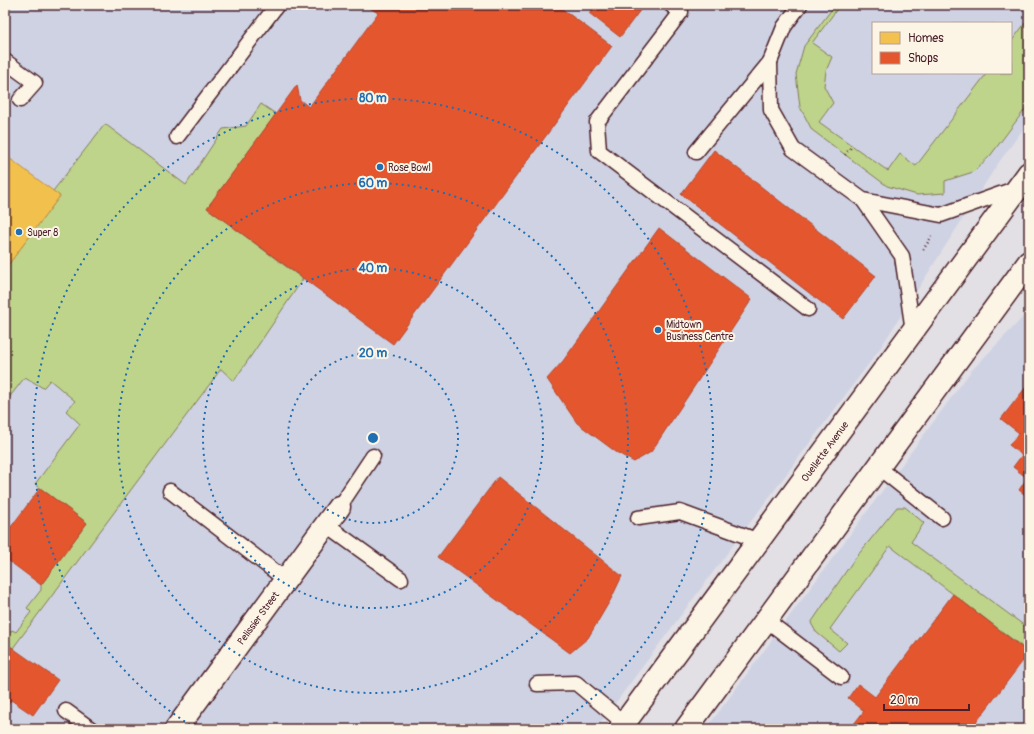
<svg xmlns="http://www.w3.org/2000/svg" width="1034" height="734" font-family="Pangolin,sans-serif">
	<style>
		.built { fill: #cfd2e3; fill-rule: evenodd }
		.green { fill: #bed48a; stroke: #847a5a }
		.homes { fill: #f2c14e; stroke: #c09044 }
		.shops { fill: #e4572e; stroke: #b6462d }
		.lines { fill: none; stroke-linecap: round; stroke-linejoin: round }
		.lane-casing { stroke: #4a1f2b; stroke-width: 17 }
		.street-casing { stroke: #4a1f2b; stroke-width: 25 }
		.primary-casing { stroke: #4a1f2b; stroke-width: 25 }
		.path { stroke: #4a1f2b; stroke-width: 2.5; stroke-dasharray: 1 3; stroke-linecap: butt }
		.lane { stroke: #fcf5e5; stroke-width: 14 }
		.street { stroke: #fcf5e5; stroke-width: 22 }
		.primary { stroke: #fcf5e5; stroke-width: 22 }
		.ring { fill: none; stroke: #1f6fb2; stroke-width: 2; stroke-dasharray: 2 4 }
		.poi-dot { fill: #1f6fb2; stroke: #fcf5e5; stroke-width: 1.5 }
		.labels { text-anchor: middle; stroke-width: 4; stroke-linejoin: round; paint-order: stroke }
		.poi-label { font-size: 10px; fill: #4a1f2b; stroke: #fcf5e5; text-anchor: start }
		.street-label { font-size: 10px; fill: #4a1f2b; stroke: #fcf5e5 }
		.centre { fill: #1f6fb2; stroke: #fcf5e5; stroke-width: 2 }
		.ring-label { font-size: 12px; text-anchor: middle; font-weight: bold; fill: #1f6fb2; stroke: #fcf5e5; stroke-width: 4; stroke-linejoin: round; paint-order: stroke }
	</style>
	<rect width="100%" height="100%" fill="#e2e0e4"/>
	<filter id="ink" filterUnits="userSpaceOnUse"><feTurbulence type="fractalNoise" baseFrequency=".025" numOctaves="2"/><feDisplacementMap in="SourceGraphic" scale="8" xChannelSelector="R" yChannelSelector="G"/><feConvolveMatrix kernelMatrix="1 2 1 2 8 2 1 2 1" color-interpolation-filters="sRGB"/></filter>
	<g filter="url(#ink)">
		<!-- built -->
		<g class="built">
			<path d="M 5,5 L 1029,5 L 1029,121 L 997,165 L 879,350 L 596,729 L 5,729 ZM 873,23 L 1011,23 L 1011,73 L 873,73 Z"/>
			<path d="M 1029,311 L 1029,729 L 706,729 L 971,371 Z"/>
		</g>
		<!-- green -->
		<g class="green">
			<path d="M 835,5 L 840,5 L 812,43 L 832,57 L 826,71 L 824,86 L 833,103 L 819,122 L 888,171 L 900,154 L 916,166 L 987,73 L 1011,73 L 1011,42 L 1029,18 L 1029,104 L 990,156 L 973,172 L 945,181 L 945,193 L 917,195 L 887,186 L 812,130 L 800,107 L 796,74 L 804,46 Z"/>
			<path d="M 261,104 L 276,114 L 207,208 L 303,279 L 234,381 L 221,369 L 13,648 L 7,645 L 5,647 L 5,639 L 12,630 L 16,632 L 31,612 L 27,608 L 41,590 L 41,585 L 87,523 L 35,484 L 80,424 L 66,411 L 75,401 L 50,380 L 43,388 L 25,377 L 5,403 L 5,269 L 60,196 L 53,191 L 105,124 L 186,185 L 223,129 L 246,126 Z"/>
			<path d="M 897,507 L 905,507 L 924,523 L 911,542 L 1029,629 L 1029,652 L 890,546 L 830,629 L 847,643 L 839,651 L 816,632 L 811,623 L 853,561 Z"/>
		</g>
		<!-- homes -->
		<path class="homes" d="M 5,155 L 60,196 L 5,269 Z"/>
		<!-- shops -->
		<g class="shops">
			<path d="M 371,5 L 557,5 L 612,46 L 393,344 L 207,208 L 297,85 L 300,100 L 309,107 L 378,13 L 370,8 Z"/>
			<path d="M 596,5 L 644,5 L 620,37 L 589,13 Z"/>
			<path d="M 714,150 L 876,276 L 843,319 L 681,194 Z"/>
			<path d="M 659,228 L 752,299 L 651,452 L 634,462 L 616,452 L 577,423 L 547,379 L 563,361 Z"/>
			<path d="M 1029,383 L 1029,498 L 1019,490 L 1027,478 L 1013,467 L 1022,455 L 1009,445 L 1019,433 L 1001,419 Z"/>
			<path d="M 498,477 L 622,576 L 611,599 L 588,638 L 570,653 L 438,557 Z"/>
			<path d="M 40,488 L 87,523 L 41,585 L 5,558 L 5,535 Z"/>
			<path d="M 953,594 L 1029,653 L 971,729 L 850,729 L 864,711 L 848,698 L 858,684 L 875,697 Z"/>
			<path d="M 7,644 L 58,680 L 33,715 L 11,700 L 5,709 L 5,647 Z"/>
		</g>
		<g class="lines">
			<!-- lane casing -->
			<g class="lane-casing">
				<g id="lane">
					<path d="M 671,5 L 681,12 L 597,122 L 599,151 L 808,309"/>
					<path d="M 800,5 L 784,27 L 770,62 L 771,110 L 793,149 L 863,200 L 902,256 L 913,331"/>
					<path d="M 5,61 L 35,83 L 20,100"/>
					<path d="M 177,137 L 277,5"/>
					<path d="M 696,152 L 770,62"/>
					<path d="M 863,200 L 941,215 L 1017,188"/>
					<path d="M 878,467 L 942,518"/>
					<path d="M 170,491 L 286,580"/>
					<path d="M 339,507 L 373,456"/>
					<path d="M 638,518 L 680,512 L 759,541"/>
					<path d="M 326,525 L 401,579"/>
					<path d="M 766,620 L 841,677"/>
					<path d="M 537,684 L 576,683 L 624,723"/>
					<path d="M 66,711 L 91,729"/>
				</g>
			</g>
			<!-- street casing -->
			<g class="street-casing">
				<g id="street">
					<path id="s1" d="M 176,729 L 339,507"/>
				</g>
			</g>
			<!-- primary casing -->
			<g class="primary-casing">
				<g id="primary">
					<path id="s2" d="M 620,729 L 1029,173"/>
					<path d="M 686,729 L 1029,262"/>
				</g>
			</g>
			<!-- path -->
			<g class="path">
				<path d="M 845,155 L 852,146"/>
				<path d="M 923,250 L 932,236"/>
			</g>
			<!-- lane -->
			<use href="#lane" class="lane"/>
			<!-- street -->
			<use href="#street" class="street"/>
			<!-- primary -->
			<use href="#primary" class="primary"/>
		</g>
	</g>
	<!-- distance rings -->
	<g class="ring">
		<circle cx="373" cy="438" r="85"/>
		<circle cx="373" cy="438" r="170"/>
		<circle cx="373" cy="438" r="255"/>
		<path d="M195 728A340 340 0 1 1 551 728"/>
	</g>
	<!-- markers -->
	<g class="poi-dot">
		<circle cx="380" cy="167" r="4"/>
		<circle cx="19" cy="232" r="4"/>
		<circle cx="658" cy="330" r="4"/>
	</g>
	<g class="labels">
		<!-- poi labels -->
		<g class="poi-label">
			<text x="388" y="171">Rose Bowl</text>
			<text x="27" y="236">Super 8</text>
			<text x="666" y="328">Midtown<tspan x="666" dy="12">Business Centre</tspan></text>
		</g>
		<!-- street labels -->
		<g class="street-label">
			<text dy="4" stroke="none"><textPath href="#s2" startOffset="345">Ouellette Avenue</textPath></text>
			<text dy="4" stroke="none"><textPath href="#s1" startOffset="138">Pelissier Street</textPath></text>
		</g>
	</g>
	<circle cx="373" cy="438" r="6" class="centre"/>
	<g class="ring-label">
		<text x="373" y="102">80 m</text>
		<text x="373" y="187">60 m</text>
		<text x="373" y="272">40 m</text>
		<text x="373" y="357">20 m</text>
	</g>
	<!-- margin -->
	<rect width="1034" height="734" fill="none" stroke="#fcf5e5" stroke-width="20"/>
	<rect x="10" y="10" width="1014" height="714" fill="none" stroke="#4a1f2b" stroke-width="1.5" filter="url(#ink)"/>
	<!-- legend -->
	<rect x="872" y="22" width="140" height="52" fill="#fcf5e5" stroke="#b59f9b"/>
	<rect x="880" y="32" width="20" height="12" fill="#f2c14e" stroke="#b59f9b"/>
	<text x="908" y="42" font-size="12" fill="#4a1f2b">Homes</text>
	<rect x="880" y="52" width="20" height="12" fill="#e4572e" stroke="#b59f9b"/>
	<text x="908" y="62" font-size="12" fill="#4a1f2b">Shops</text>
	<!-- scale -->
	<path d="M884 704v6h85v-6" fill="none" stroke="#4a1f2b" stroke-width="2"/>
	<text x="890" y="704" font-size="12" fill="#4a1f2b" stroke="#fcf5e5" stroke-width="3" paint-order="stroke">20 m</text>
</svg>
